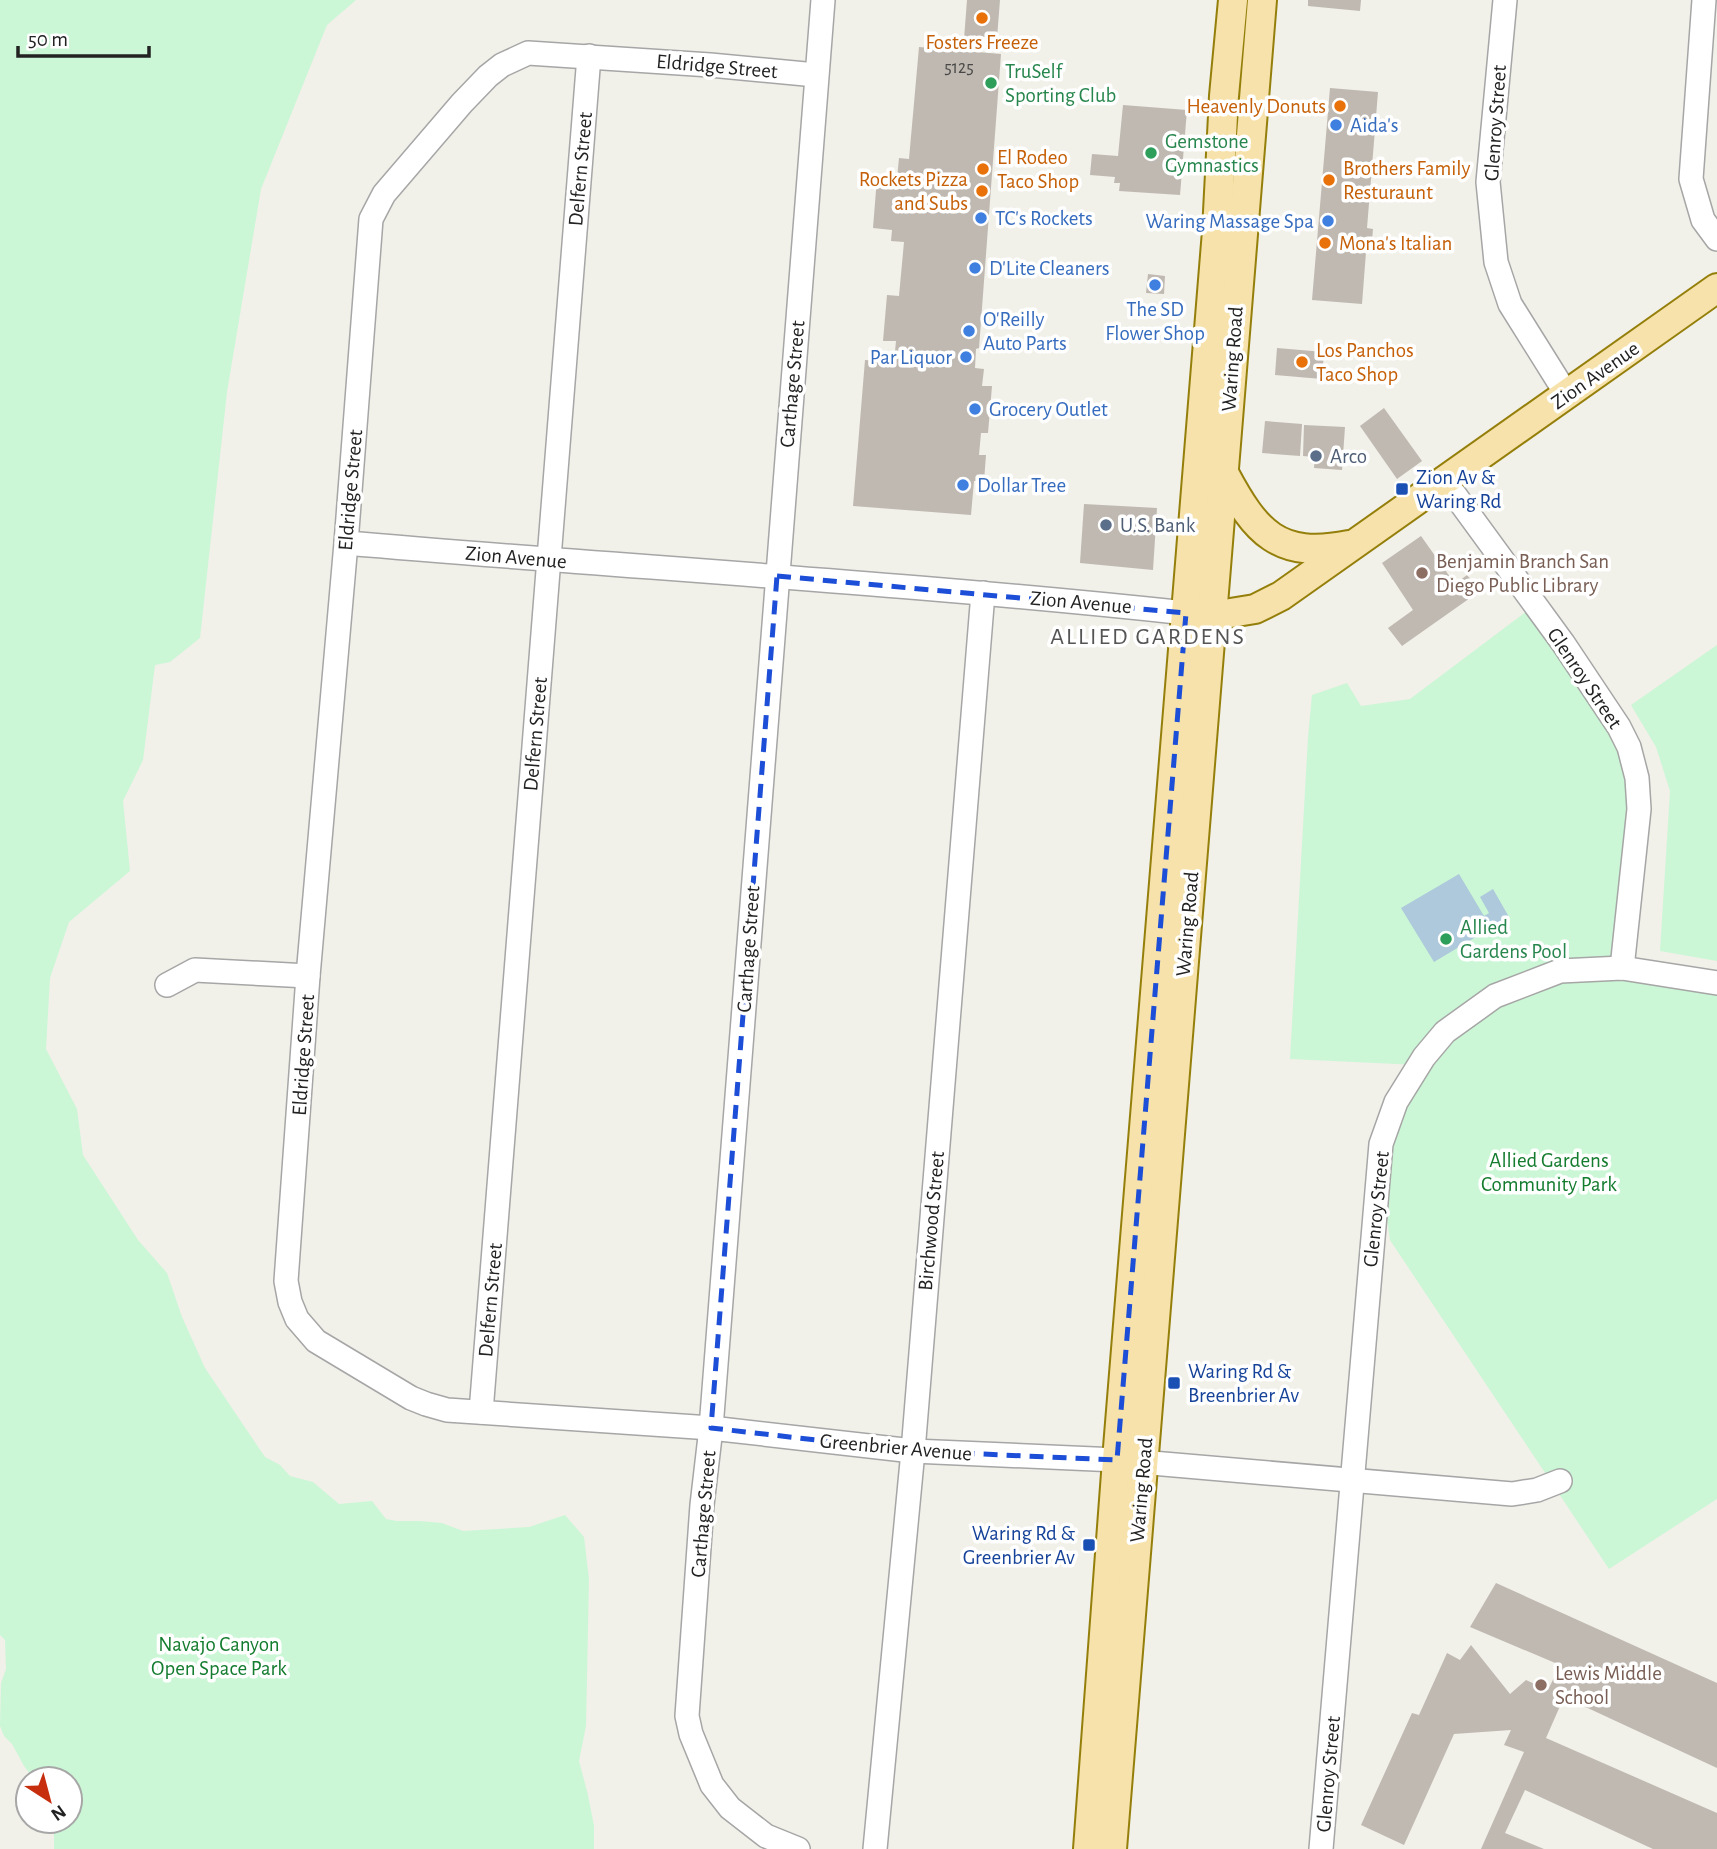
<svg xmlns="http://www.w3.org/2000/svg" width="1717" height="1849" font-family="'Alegreya Sans',sans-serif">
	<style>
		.park { fill: #cbf7d6 }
		.water { fill: #adc9db }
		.building { fill: #bfb9b2 }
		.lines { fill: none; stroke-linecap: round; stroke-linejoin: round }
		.minor-casing { stroke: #a6a6a6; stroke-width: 26 }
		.major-casing { stroke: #957f0b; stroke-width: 32 }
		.minor { stroke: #fff; stroke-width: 23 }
		.major { stroke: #f6e2aa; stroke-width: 28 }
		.marked { fill: none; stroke: #1d4ed8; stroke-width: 5; stroke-dasharray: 14 9; stroke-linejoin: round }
		.food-dot { fill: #e8710a; stroke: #fff; stroke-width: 2.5 }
		.leisure-dot { fill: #2e9e5b; stroke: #fff; stroke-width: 2.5 }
		.shop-dot { fill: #3f7fe0; stroke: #fff; stroke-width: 2.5 }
		.service-dot { fill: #5c6f8a; stroke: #fff; stroke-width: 2.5 }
		.transit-dot { fill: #1a4fb4; stroke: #fff; stroke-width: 2.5 }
		.education-dot { fill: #8d6e63; stroke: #fff; stroke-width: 2.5 }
		.labels { text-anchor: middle; stroke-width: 7; stroke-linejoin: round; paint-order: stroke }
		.number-label { font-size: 18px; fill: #494846 }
		.food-label { font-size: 21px; fill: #c56008; stroke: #fff; text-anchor: start }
		.street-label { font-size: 21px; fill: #222; stroke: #fff }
		.leisure-label { font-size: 21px; fill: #27864d; stroke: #fff; text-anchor: start }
		.shop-label { font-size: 21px; fill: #366cbe; stroke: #fff; text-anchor: start }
		.service-label { font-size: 21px; fill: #4e5e75; stroke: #fff; text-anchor: start }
		.transit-label { font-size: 21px; fill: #164399; stroke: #fff; text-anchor: start }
		.education-label { font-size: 21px; fill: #785e54; stroke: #fff; text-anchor: start }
		.park-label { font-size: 21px; fill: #147c2f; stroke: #fff }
		.quarter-label { font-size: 24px; letter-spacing: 2px; fill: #555; stroke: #fff }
	</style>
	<rect width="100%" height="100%" fill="#f1f0e9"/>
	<!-- park -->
	<g class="park">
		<path d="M 0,0 L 356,0 L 327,25 L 261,189 L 227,392 L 200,638 L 170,662 L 155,665 L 143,760 L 123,801 L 130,871 L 69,922 L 50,978 L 46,1049 L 77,1109 L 83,1155 L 138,1240 L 167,1273 L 182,1317 L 205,1368 L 265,1457 L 280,1465 L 290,1476 L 313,1482 L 339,1504 L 372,1501 L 386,1519 L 397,1521 L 420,1521 L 442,1523 L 463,1531 L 529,1527 L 565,1515 L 584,1537 L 589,1579 L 586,1726 L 579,1761 L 588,1795 L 594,1826 L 594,1849 L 54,1849 L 54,1821 L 70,1821 L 70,1779 L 34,1779 L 24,1766 L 12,1744 L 4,1736 L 0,1726 L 1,1683 L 6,1669 L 5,1640 L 0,1635 Z"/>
		<path d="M 1531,608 L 1630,754 L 1623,968 L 1717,983 L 1717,1499 L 1609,1569 L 1390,1240 L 1379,1163 L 1418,1065 L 1290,1059 L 1308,737 L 1312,695 L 1347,683 L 1361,706 L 1410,699 Z"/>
		<path d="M 1717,645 L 1717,961 L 1660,951 L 1670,791 L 1656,747 L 1631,705 Z"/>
	</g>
	<!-- water -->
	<path class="water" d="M 1459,874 L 1484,916 L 1489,913 L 1480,897 L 1493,889 L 1509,917 L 1434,962 L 1401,908 Z"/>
	<!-- building -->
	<g class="building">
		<path d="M 967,0 L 1000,0 L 997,38 L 972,36 L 971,40 L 964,39 Z"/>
		<path d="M 1308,0 L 1361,0 L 1360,11 L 1308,6 Z"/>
		<path d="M 919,47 L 1001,54 L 979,348 L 976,349 L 975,368 L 984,369 L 982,386 L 992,386 L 988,433 L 981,433 L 979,455 L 986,455 L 984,481 L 974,481 L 971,515 L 853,506 L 865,360 L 894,362 L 896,341 L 883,341 L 887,295 L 899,296 L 904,242 L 891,241 L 892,230 L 873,228 L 877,178 L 897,179 L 899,158 L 909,159 Z"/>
		<path d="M 1330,88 L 1378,92 L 1367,228 L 1373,229 L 1371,253 L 1366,252 L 1362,304 L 1312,300 Z"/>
		<path d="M 1123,105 L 1187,110 L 1180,195 L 1119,191 L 1120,183 L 1114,183 L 1115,177 L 1090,175 L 1092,154 L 1118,156 Z"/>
		<path d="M 1148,274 L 1165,276 L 1164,294 L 1146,293 Z"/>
		<path d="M 1277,348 L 1324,352 L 1322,379 L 1275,375 Z"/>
		<path d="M 1384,408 L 1422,461 L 1397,479 L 1360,426 Z"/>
		<path d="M 1265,421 L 1302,424 L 1300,456 L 1262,453 Z"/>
		<path d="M 1304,425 L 1345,427 L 1342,470 L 1314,468 L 1315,457 L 1303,456 Z"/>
		<path d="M 1084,504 L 1157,508 L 1153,570 L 1080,563 Z"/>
		<path d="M 1421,536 L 1455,584 L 1467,575 L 1480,591 L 1402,646 L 1388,628 L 1413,610 L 1382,563 Z"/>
		<path d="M 1496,1583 L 1717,1683 L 1717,1768 L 1564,1697 L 1546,1738 L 1717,1813 L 1717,1849 L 1653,1849 L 1525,1790 L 1505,1833 L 1544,1849 L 1481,1849 L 1524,1752 L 1504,1745 L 1511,1730 L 1454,1734 L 1404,1845 L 1361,1825 L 1412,1713 L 1419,1715 L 1447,1653 L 1460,1660 L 1471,1645 L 1510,1694 L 1526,1680 L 1548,1690 L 1560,1665 L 1470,1627 Z"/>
	</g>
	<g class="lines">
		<!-- minor casing -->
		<g class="minor-casing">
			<g id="minor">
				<path d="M 1505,0 L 1488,182 L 1496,262 L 1510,304 L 1567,395"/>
				<path d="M 1704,0 L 1691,179 L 1703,220 L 1717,239"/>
				<path d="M 816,75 L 710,65 L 528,53 L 502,65 L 488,76 L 462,103 L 384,194 L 371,219 L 346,543 L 308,976 L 286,1281 L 290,1302 L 297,1319 L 316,1341 L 411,1398 L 426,1404 L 447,1410 L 711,1428 L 913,1451 L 1117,1460 L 1512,1494 L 1537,1490 L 1560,1481"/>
				<path d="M 1444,480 L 1563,643 L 1619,727 L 1629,747 L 1637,778 L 1639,809 L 1622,968"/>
				<path d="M 346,543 C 626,567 907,583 1186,613"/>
				<path d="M 167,985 L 195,970 L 308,976"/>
				<path d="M 481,1412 L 589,56"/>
				<path d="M 798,1849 L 766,1836 L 730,1808 L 712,1785 L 691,1734 L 687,1716 L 702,1505 L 711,1428 L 823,0"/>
				<path d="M 875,1849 L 913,1451 L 983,593"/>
				<path d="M 1321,1849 L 1381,1144 L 1396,1102 L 1424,1057 L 1445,1032 L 1495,996 L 1560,971 L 1622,968 L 1717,983"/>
			</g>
		</g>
		<!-- major casing -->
		<g class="major-casing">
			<g id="major">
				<path d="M 1224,473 C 1256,533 1278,559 1349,545"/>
				<path d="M 1196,614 L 1212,616 L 1255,609 L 1281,596 L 1717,288"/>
				<path d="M 1088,1849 L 1117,1460 L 1186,613 L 1217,231 L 1224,96 L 1233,0"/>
				<path d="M 1112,1849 L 1262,0"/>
			</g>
		</g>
		<!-- minor -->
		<use href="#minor" class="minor"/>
		<!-- major -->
		<use href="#major" class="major"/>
	</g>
	<!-- marked area -->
	<path class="marked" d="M 777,576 L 1186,613 L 1117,1460 L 913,1451 L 711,1428 Z"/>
	<!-- markers -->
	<g class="food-dot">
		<circle cx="982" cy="18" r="7"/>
		<circle cx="1340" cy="106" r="7"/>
		<circle cx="983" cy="169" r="7"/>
		<circle cx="1329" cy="180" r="7"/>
		<circle cx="982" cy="191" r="7"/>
		<circle cx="1325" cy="243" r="7"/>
		<circle cx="1302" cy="362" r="7"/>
	</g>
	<g class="leisure-dot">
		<circle cx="991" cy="83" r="7"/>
		<circle cx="1151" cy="153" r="7"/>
		<circle cx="1446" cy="939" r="7"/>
	</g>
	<g class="shop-dot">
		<circle cx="1336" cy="125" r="7"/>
		<circle cx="981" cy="218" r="7"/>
		<circle cx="1328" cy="221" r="7"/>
		<circle cx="975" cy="268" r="7"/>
		<circle cx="1155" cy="285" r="7"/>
		<circle cx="969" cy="331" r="7"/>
		<circle cx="966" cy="357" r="7"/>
		<circle cx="975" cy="409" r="7"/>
		<circle cx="963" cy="485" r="7"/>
	</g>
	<g class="service-dot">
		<circle cx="1316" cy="456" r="7"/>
		<circle cx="1106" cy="525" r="7"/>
	</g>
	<g class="transit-dot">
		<rect x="1395" y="482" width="14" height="14" rx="3.5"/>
		<rect x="1167" y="1376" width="14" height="14" rx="3.5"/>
		<rect x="1082" y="1538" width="14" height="14" rx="3.5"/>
	</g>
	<g class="education-dot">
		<circle cx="1422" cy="573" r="7"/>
		<circle cx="1541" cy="1685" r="7"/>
	</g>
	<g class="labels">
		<!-- number labels -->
		<g class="number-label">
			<text x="959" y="73">5125</text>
		</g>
		<!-- food labels -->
		<g class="food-label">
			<text x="982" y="49" text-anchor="middle">Fosters Freeze</text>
			<text x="1326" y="113" text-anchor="end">Heavenly Donuts</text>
			<text x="997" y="164">El Rodeo<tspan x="997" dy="24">Taco Shop</tspan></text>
			<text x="1343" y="175">Brothers Family<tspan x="1343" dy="24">Resturaunt</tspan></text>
			<text x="968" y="186" text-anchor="end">Rockets Pizza<tspan x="968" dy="24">and Subs</tspan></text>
			<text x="1339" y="250">Mona's Italian</text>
			<text x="1316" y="357">Los Panchos<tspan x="1316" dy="24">Taco Shop</tspan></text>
		</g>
		<!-- street labels -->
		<g class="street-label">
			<text transform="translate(717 66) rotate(5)" y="7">Eldridge Street</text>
			<text transform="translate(1495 123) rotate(-86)" y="7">Glenroy Street</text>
			<text transform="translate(580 169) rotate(-85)" y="7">Delfern Street</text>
			<text transform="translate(1232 359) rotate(-86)" y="7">Waring Road</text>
			<text transform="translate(1595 375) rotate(-35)" y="7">Zion Avenue</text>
			<text transform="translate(792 384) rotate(-85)" y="7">Carthage Street</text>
			<text transform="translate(350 490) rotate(-85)" y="7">Eldridge Street</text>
			<text transform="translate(516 557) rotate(5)" y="7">Zion Avenue</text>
			<text transform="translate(1081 602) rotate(5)" y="7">Zion Avenue</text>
			<text transform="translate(1585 678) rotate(56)" y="7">Glenroy Street</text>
			<text transform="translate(535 734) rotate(-85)" y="7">Delfern Street</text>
			<text transform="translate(1187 924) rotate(-85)" y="7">Waring Road</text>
			<text transform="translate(748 949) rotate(-86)" y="7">Carthage Street</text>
			<text transform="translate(303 1055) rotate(-86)" y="7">Eldridge Street</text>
			<text transform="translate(1376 1209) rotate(-84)" y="7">Glenroy Street</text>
			<text transform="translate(931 1221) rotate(-85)" y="7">Birchwood Street</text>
			<text transform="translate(490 1300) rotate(-85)" y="7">Delfern Street</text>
			<text transform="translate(896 1447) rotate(5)" y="7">Greenbrier Avenue</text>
			<text transform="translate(1141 1490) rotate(-85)" y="7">Waring Road</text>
			<text transform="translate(703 1514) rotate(-85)" y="7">Carthage Street</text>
			<text transform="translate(1328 1774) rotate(-85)" y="7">Glenroy Street</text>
		</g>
		<!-- leisure labels -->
		<g class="leisure-label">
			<text x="1005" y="78">TruSelf<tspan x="1005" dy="24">Sporting Club</tspan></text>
			<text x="1165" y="148">Gemstone<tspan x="1165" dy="24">Gymnastics</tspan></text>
			<text x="1460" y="934">Allied<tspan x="1460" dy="24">Gardens Pool</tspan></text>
		</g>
		<!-- shop labels -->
		<g class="shop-label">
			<text x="1350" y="132">Aida's</text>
			<text x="995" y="225">TC's Rockets</text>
			<text x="1314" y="228" text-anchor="end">Waring Massage Spa</text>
			<text x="989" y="275">D'Lite Cleaners</text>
			<text x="1155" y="316" text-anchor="middle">The SD<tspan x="1155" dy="24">Flower Shop</tspan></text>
			<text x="983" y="326">O'Reilly<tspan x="983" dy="24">Auto Parts</tspan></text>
			<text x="952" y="364" text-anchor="end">Par Liquor</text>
			<text x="989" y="416">Grocery Outlet</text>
			<text x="977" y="492">Dollar Tree</text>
		</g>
		<!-- service labels -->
		<g class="service-label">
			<text x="1330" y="463">Arco</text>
			<text x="1120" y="532">U.S. Bank</text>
		</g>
		<!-- transit labels -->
		<g class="transit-label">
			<text x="1416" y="484">Zion Av &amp;<tspan x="1416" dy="24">Waring Rd</tspan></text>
			<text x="1188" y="1378">Waring Rd &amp;<tspan x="1188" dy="24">Breenbrier Av</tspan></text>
			<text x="1075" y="1540" text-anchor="end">Waring Rd &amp;<tspan x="1075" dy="24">Greenbrier Av</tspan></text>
		</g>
		<!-- education labels -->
		<g class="education-label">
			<text x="1436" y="568">Benjamin Branch San<tspan x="1436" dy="24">Diego Public Library</tspan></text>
			<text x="1555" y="1680">Lewis Middle<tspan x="1555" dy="24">School</tspan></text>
		</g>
		<!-- park labels -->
		<g class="park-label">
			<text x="1549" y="1167">Allied Gardens<tspan x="1549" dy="24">Community Park</tspan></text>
			<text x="219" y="1651">Navajo Canyon<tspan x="219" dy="24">Open Space Park</tspan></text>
		</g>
		<!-- quarter labels -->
		<g class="quarter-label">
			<text x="1148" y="644">ALLIED GARDENS</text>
		</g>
	</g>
	<!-- north arrow -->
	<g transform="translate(49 1800) rotate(144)"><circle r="33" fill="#ffffff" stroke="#a7a7a7" stroke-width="2"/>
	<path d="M0-5L12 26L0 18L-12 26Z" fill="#c62e0e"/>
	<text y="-10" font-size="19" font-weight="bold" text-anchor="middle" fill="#222222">N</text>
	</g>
	<!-- scale -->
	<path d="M18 46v10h131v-10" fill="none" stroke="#222222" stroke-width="3.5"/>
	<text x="28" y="46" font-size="21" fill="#222222" stroke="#ffffff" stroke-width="5" paint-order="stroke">50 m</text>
</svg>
